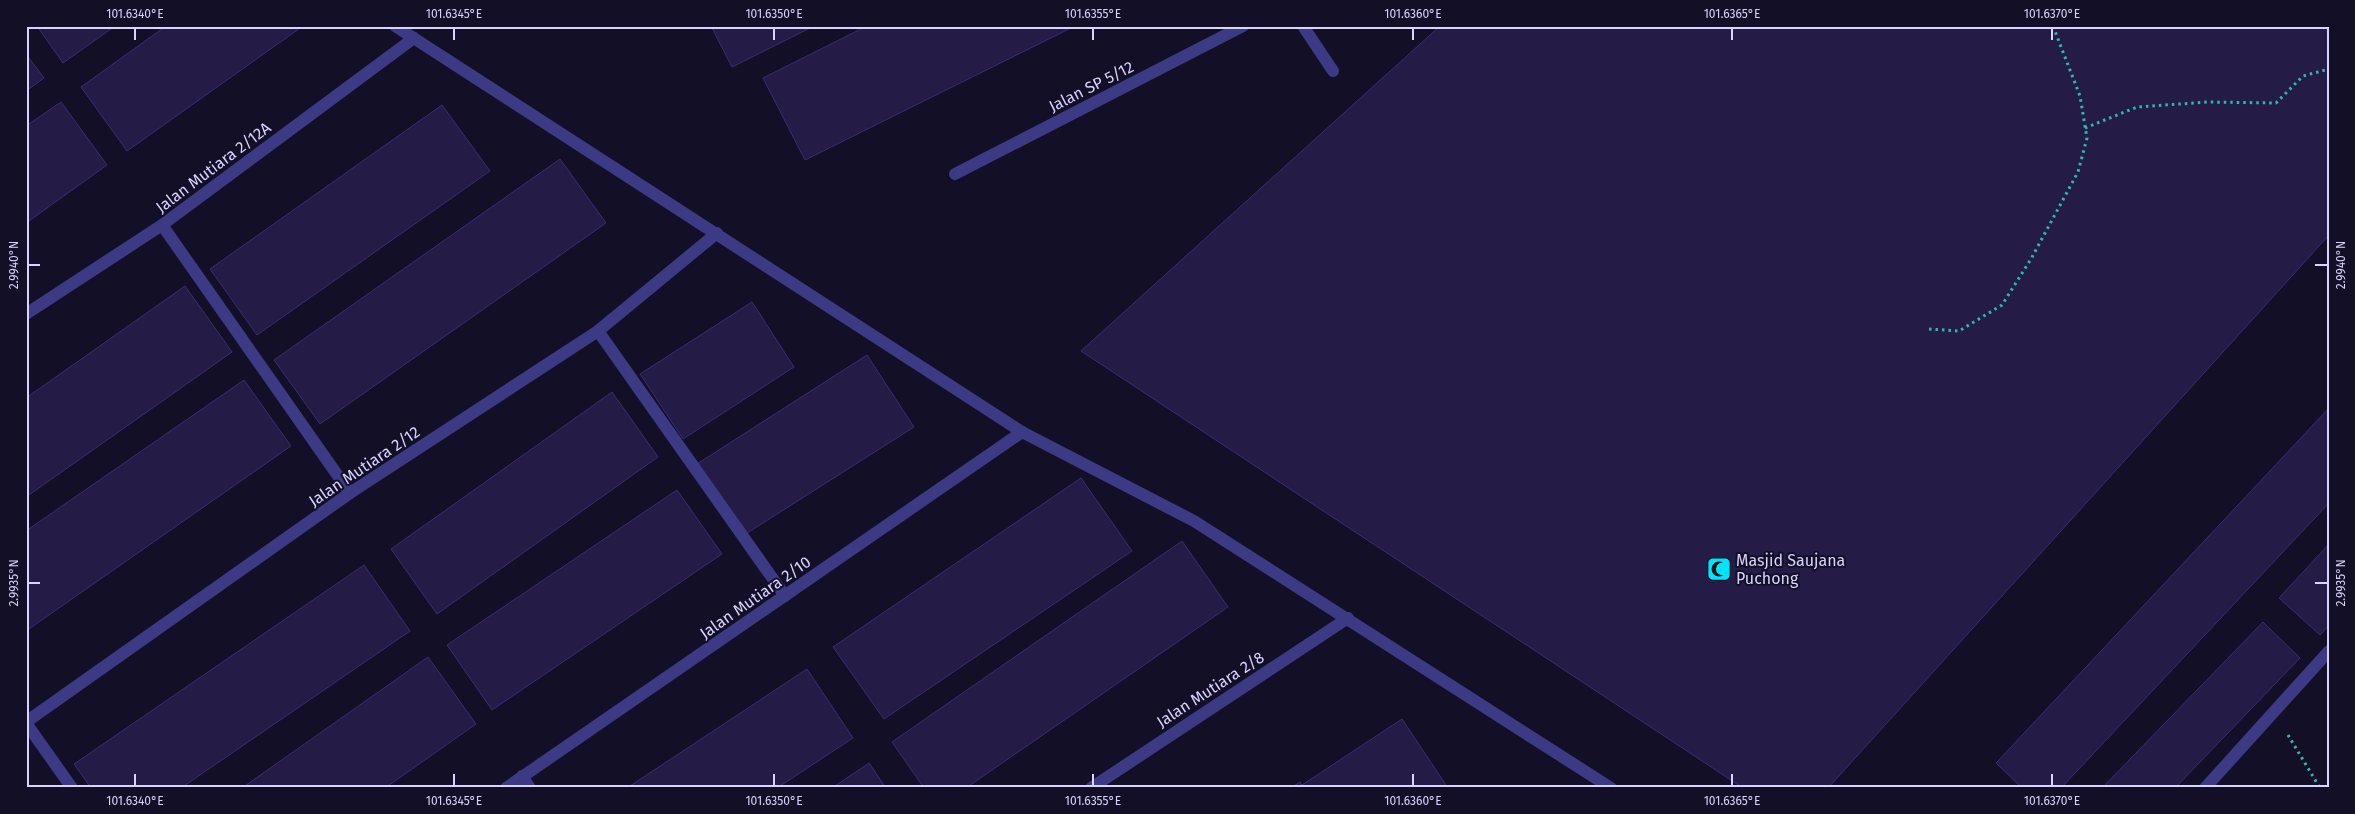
<svg xmlns="http://www.w3.org/2000/svg" width="2355" height="814" font-family="'Fira Sans',sans-serif">
	<style>
		.building { fill: #241b47; stroke: #3b2d73 }
		.lines { fill: none; stroke-linecap: round; stroke-linejoin: round }
		.path { stroke: #2fb8b0; stroke-width: 3; stroke-dasharray: 2.5 4; stroke-linecap: butt }
		.minor { stroke: #3d3a85; stroke-width: 12 }
		.ticks { fill: none; stroke: #d9d4ff; stroke-width: 2 }
		.labels { text-anchor: middle; stroke-width: 4; stroke-linejoin: round; paint-order: stroke }
		.street-label { font-size: 16px; fill: #d9d4ff; stroke: #130f26 }
		.poi-label { font-size: 16px; fill: #d9d4ff; stroke: #130f26; text-anchor: start }
		.neatline { fill: none; stroke: #d9d4ff; stroke-width: 2 }
		.ticks-label { font-size: 12px; text-anchor: middle; fill: #d9d4ff }
	</style>
	<rect width="100%" height="100%" fill="#130f26"/>
	<!-- building -->
	<g class="building">
		<path d="M 37,26 L 115,26 L 63,63 Z"/>
		<path d="M 166,26 L 303,26 L 127,151 L 81,87 Z"/>
		<path d="M 711,26 L 814,26 L 732,67 Z"/>
		<path d="M 867,26 L 1075,26 L 805,160 L 763,78 Z"/>
		<path d="M 1440,26 L 2329,26 L 2329,235 L 1828,788 L 1743,788 L 1081,351 Z"/>
		<path d="M 26,54 L 44,78 L 26,91 Z"/>
		<path d="M 61,102 L 107,165 L 26,223 L 26,126 Z"/>
		<path d="M 442,105 L 490,171 L 257,335 L 210,269 Z"/>
		<path d="M 560,159 L 606,223 L 320,424 L 274,360 Z"/>
		<path d="M 185,286 L 232,352 L 26,497 L 26,398 Z"/>
		<path d="M 752,302 L 794,367 L 683,439 L 640,374 Z"/>
		<path d="M 867,355 L 914,427 L 744,535 L 697,464 Z"/>
		<path d="M 244,380 L 291,446 L 26,631 L 26,531 Z"/>
		<path d="M 612,392 L 658,457 L 437,614 L 391,549 Z"/>
		<path d="M 2329,408 L 2329,503 L 2061,788 L 2022,788 L 1996,763 Z"/>
		<path d="M 1081,478 L 1132,551 L 884,719 L 833,647 Z"/>
		<path d="M 677,490 L 722,554 L 492,710 L 447,645 Z"/>
		<path d="M 1182,541 L 1228,607 L 966,788 L 924,788 L 892,742 Z"/>
		<path d="M 2329,544 L 2329,625 L 2320,635 L 2279,598 Z"/>
		<path d="M 364,565 L 410,631 L 181,788 L 91,788 L 74,764 Z"/>
		<path d="M 2263,622 L 2300,658 L 2175,788 L 2102,788 Z"/>
		<path d="M 428,657 L 476,724 L 385,788 L 242,788 Z"/>
		<path d="M 807,669 L 853,738 L 777,788 L 627,788 Z"/>
		<path d="M 1402,719 L 1448,788 L 1291,788 L 1300,782 L 1302,785 Z"/>
		<path d="M 869,763 L 886,788 L 832,788 Z"/>
	</g>
	<g class="lines">
		<!-- path -->
		<g class="path">
			<path d="M 2085,128 L 2137,107 L 2208,102 L 2276,103 L 2303,76 L 2329,69"/>
			<path d="M 1929,329 L 1959,331 L 2002,305 L 2031,259 L 2078,172 L 2087,138 L 2080,96 L 2053,26"/>
			<path d="M 2288,735 L 2320,788"/>
		</g>
		<!-- minor -->
		<g class="minor">
			<path d="M 395,26 L 1022,432 L 1194,521 L 1611,788"/>
			<path d="M 1303,26 L 1333,71"/>
			<path d="M 955,174 L 1243,26"/>
			<path d="M 162,225 L 350,493"/>
			<path d="M 26,314 L 162,225 L 414,38"/>
			<path d="M 598,331 L 785,596"/>
			<path d="M 26,722 L 350,493 L 598,331 L 717,233"/>
			<path d="M 26,723 L 72,788"/>
			<path d="M 522,776 L 530,788"/>
			<path d="M 506,788 L 1022,432"/>
			<path d="M 1091,788 L 1348,618"/>
			<path d="M 2205,788 L 2329,651"/>
		</g>
	</g>
	<!-- ticks -->
	<path class="ticks" d="M 135,28 L 135,40M 454,28 L 454,40M 774,28 L 774,40M 1093,28 L 1093,40M 1413,28 L 1413,40M 1732,28 L 1732,40M 2052,28 L 2052,40M 28,265 L 40,265M 2315,265 L 2328,265M 28,583 L 40,583M 2315,583 L 2328,583M 135,774 L 135,786M 454,774 L 454,786M 774,774 L 774,786M 1093,774 L 1093,786M 1413,774 L 1413,786M 1732,774 L 1732,786M 2052,774 L 2052,786"/>
	<!-- icons -->
	<defs>
		<g id="mosque-square" transform="scale(1.25)"><rect x="-9" y="-9" width="18" height="18" rx="4" fill="#00e5ff" stroke="#130f26"/><path d="M3.5-4.9A6 6 0 1 0 3.5 4.9A5 5 0 1 1 3.5-4.9Z" fill="#111"/></g>
	</defs>
	<g fill-rule="evenodd">
		<use href="#mosque-square" x="1719" y="569"/>
	</g>
	<g class="labels">
		<!-- street labels -->
		<g class="street-label">
			<text transform="translate(1091 86) rotate(-27)" y="6">Jalan SP 5/12</text>
			<text transform="translate(213 167) rotate(-37)" y="6">Jalan Mutiara 2/12A</text>
			<text transform="translate(364 466) rotate(-34)" y="6">Jalan Mutiara 2/12</text>
			<text transform="translate(755 597) rotate(-35)" y="6">Jalan Mutiara 2/10</text>
			<text transform="translate(1210 689) rotate(-33)" y="6">Jalan Mutiara 2/8</text>
		</g>
		<!-- poi labels -->
		<g class="poi-label">
			<text x="1736" y="566">Masjid Saujana<tspan x="1736" dy="18">Puchong</tspan></text>
		</g>
	</g>
	<!-- border -->
	<rect width="2355" height="814" fill="none" stroke="#130f26" stroke-width="55"/>
	<rect x="28" y="28" width="2300" height="758" class="neatline"/>
	<g class="ticks-label">
		<text x="135" y="18">101.6340°E</text>
		<text x="454" y="18">101.6345°E</text>
		<text x="774" y="18">101.6350°E</text>
		<text x="1093" y="18">101.6355°E</text>
		<text x="1413" y="18">101.6360°E</text>
		<text x="1732" y="18">101.6365°E</text>
		<text x="2052" y="18">101.6370°E</text>
		<text transform="translate(14 265) rotate(-90)" y="4">2.9940°N</text>
		<text transform="translate(2341 265) rotate(-90)" y="4">2.9940°N</text>
		<text transform="translate(14 583) rotate(-90)" y="4">2.9935°N</text>
		<text transform="translate(2341 583) rotate(-90)" y="4">2.9935°N</text>
		<text x="135" y="805">101.6340°E</text>
		<text x="454" y="805">101.6345°E</text>
		<text x="774" y="805">101.6350°E</text>
		<text x="1093" y="805">101.6355°E</text>
		<text x="1413" y="805">101.6360°E</text>
		<text x="1732" y="805">101.6365°E</text>
		<text x="2052" y="805">101.6370°E</text>
	</g>
</svg>
